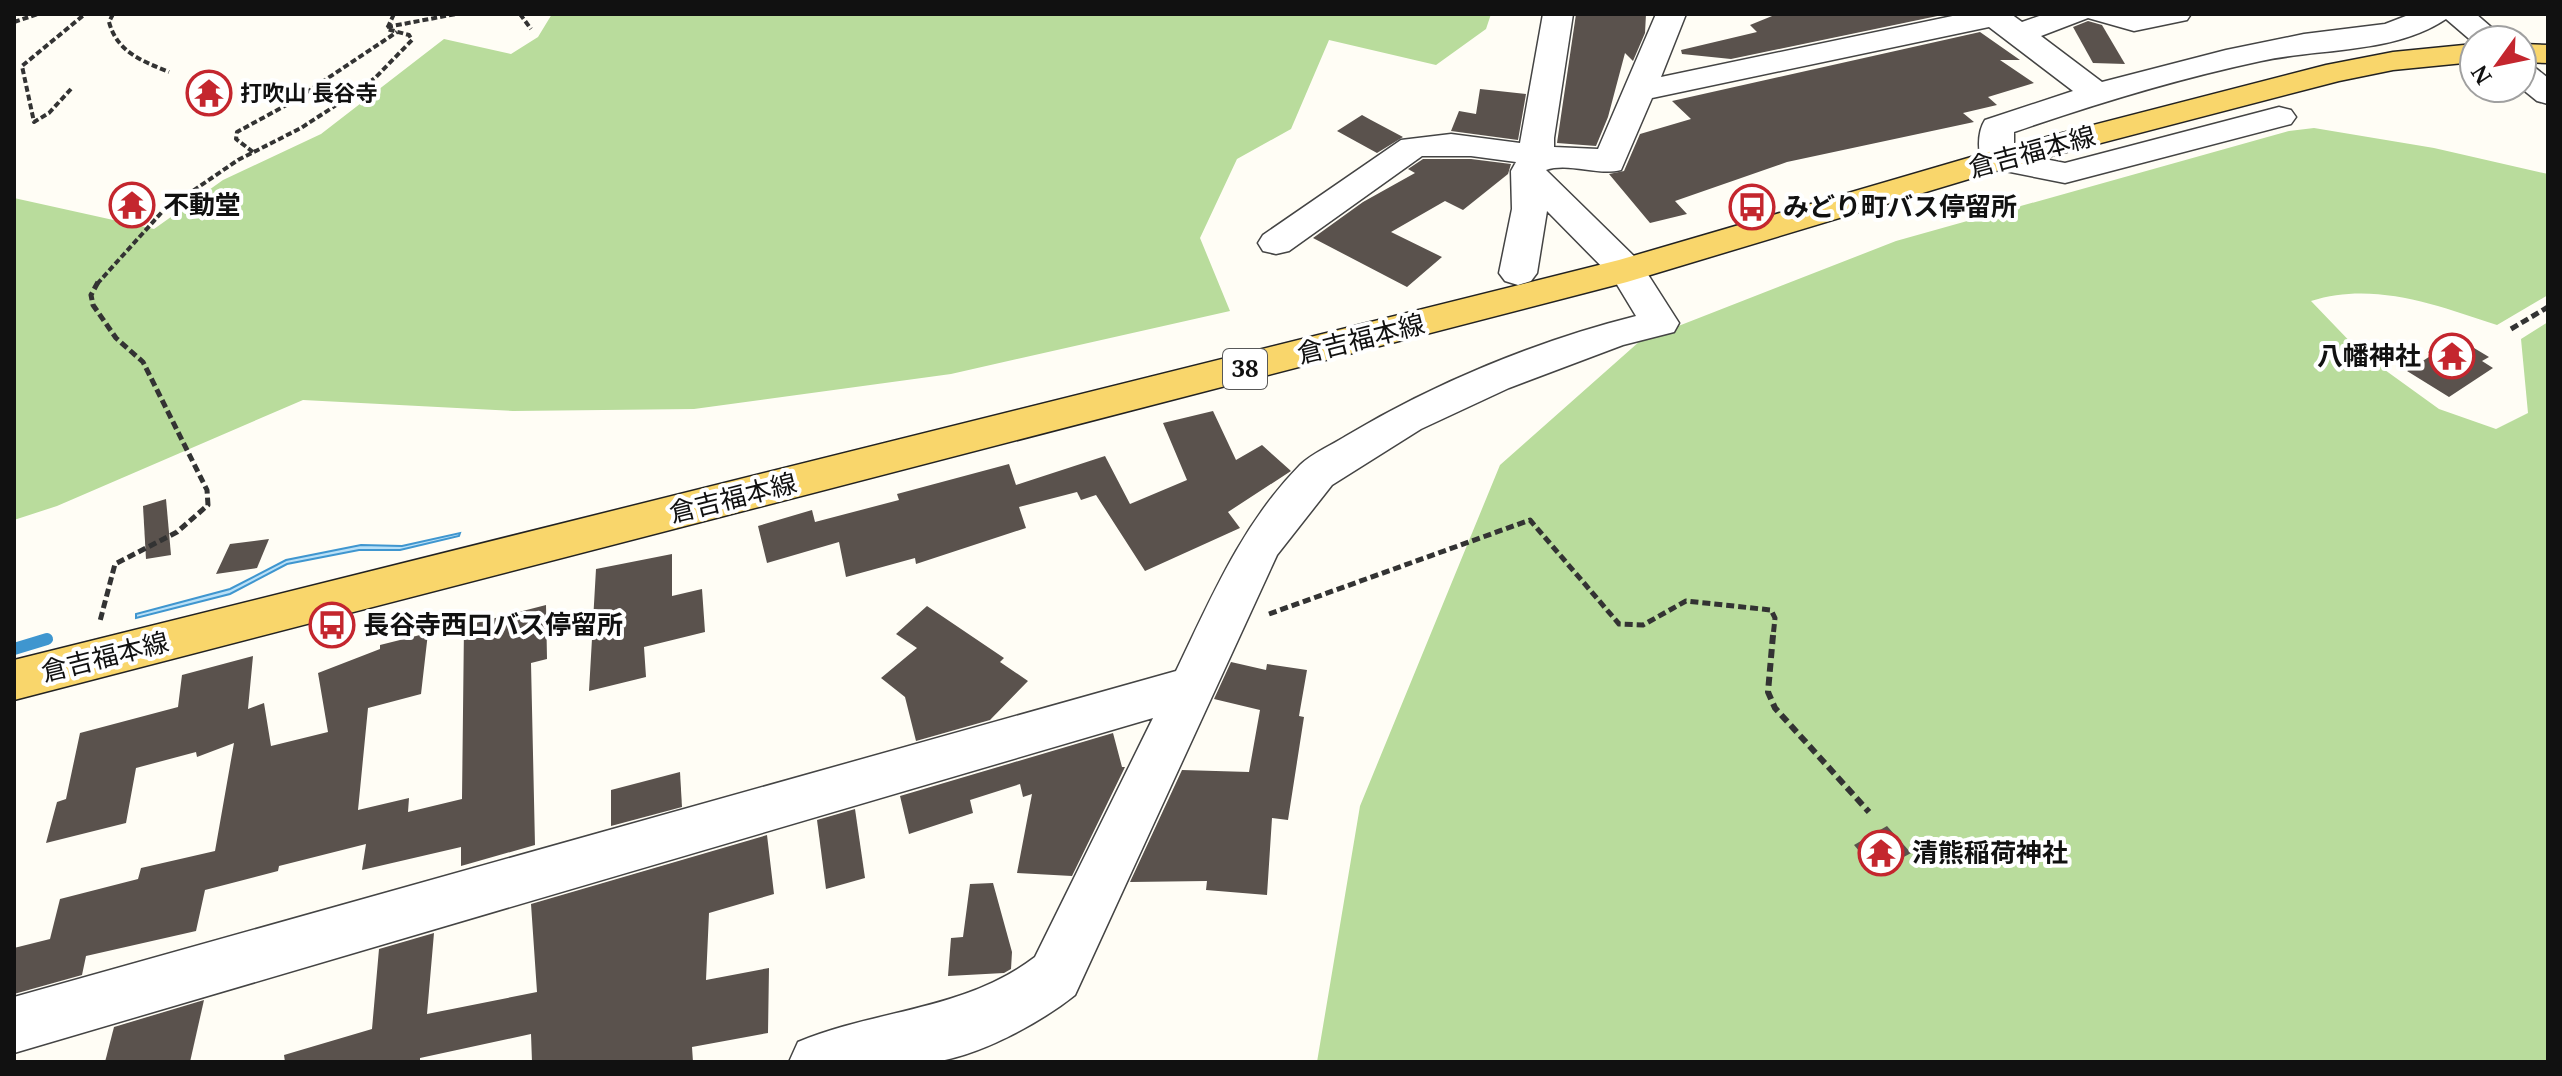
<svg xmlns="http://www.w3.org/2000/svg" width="2562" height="1076" font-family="'Noto Serif','Noto Sans JP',serif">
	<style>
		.forest { fill: #b9dc9c }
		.water { fill: #b9e0f7; stroke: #3f96cf; stroke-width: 2 }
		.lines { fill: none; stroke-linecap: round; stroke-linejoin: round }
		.stream { stroke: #3f96cf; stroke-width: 12 }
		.building { fill: #5a524d }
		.minor-casing { stroke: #444; stroke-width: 3 }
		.major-casing { stroke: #222; stroke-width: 3 }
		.path-far2 { stroke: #333; stroke-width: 4; stroke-dasharray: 6 3; stroke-linecap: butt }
		.path-far1 { stroke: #333; stroke-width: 5; stroke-dasharray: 8 4; stroke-linecap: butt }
		.path { stroke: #333; stroke-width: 6; stroke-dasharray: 9 5; stroke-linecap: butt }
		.minor { fill: #fff; fill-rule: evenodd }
		.major { fill: #f9d66b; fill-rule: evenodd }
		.labels { text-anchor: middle; stroke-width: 8; stroke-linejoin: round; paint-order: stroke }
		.far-poi-label { font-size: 22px; font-weight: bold; fill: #111; stroke: #fff; text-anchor: start }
		.shield { fill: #fff; stroke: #585858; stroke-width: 2 }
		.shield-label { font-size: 24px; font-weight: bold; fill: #111 }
		.street-label { font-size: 26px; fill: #111; stroke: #fff }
		.poi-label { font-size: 26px; font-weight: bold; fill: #111; stroke: #fff; text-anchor: start }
	</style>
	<rect width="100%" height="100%" fill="#fffdf5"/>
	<!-- forest -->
	<g class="forest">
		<path d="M 552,14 L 1491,14 L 1486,29 L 1436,65 L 1329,40 L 1291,129 L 1237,159 L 1200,238 L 1230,311 L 951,374 L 694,409 L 513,411 L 303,400 L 57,506 L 14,520 L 14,198 L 154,229 L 223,180 L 321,134 L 444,39 L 511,54 L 538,37 Z"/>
		<path d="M 2314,128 L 2434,148 L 2548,174 L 2548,295 L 2497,325 C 2436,305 2374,281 2311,301 L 2360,352 L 2439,409 L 2496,429 L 2528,413 L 2521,339 L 2548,322 L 2548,1062 L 1317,1062 L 1360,806 L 1500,465 L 1640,341 L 1896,241 L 2289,131 Z"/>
	</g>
	<!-- water -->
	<path class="water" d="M 460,533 L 459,536 L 400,550 L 359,550 L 287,564 L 230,594 L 136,618 L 136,614 L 230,589 L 286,560 L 361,545 L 402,546 Z"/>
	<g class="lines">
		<!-- stream -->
		<path class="stream" d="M 14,649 L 47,639"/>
	</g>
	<!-- building -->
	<g class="building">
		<path d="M 1576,14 L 1646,14 L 1645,33 L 1633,61 L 1625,53 L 1608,117 L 1596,146 L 1557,143 Z"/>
		<path d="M 1777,14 L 1947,14 L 1731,59 L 1682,54 L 1681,50 L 1757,32 L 1750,25 Z"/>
		<path d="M 2088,21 L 2102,25 L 2125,64 L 2093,63 L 2073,27 Z"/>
		<path d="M 1980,32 L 2020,60 L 2000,60 L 2034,83 L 1988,97 L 1997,105 L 1963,113 L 1974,122 L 1787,162 L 1675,201 L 1687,214 L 1650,223 L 1609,174 L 1624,171 L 1640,134 L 1691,119 L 1672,101 Z"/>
		<path d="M 1480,89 L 1526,94 L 1518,140 L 1451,131 L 1459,111 L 1476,114 Z"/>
		<path d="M 1362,115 L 1371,120 L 1403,137 L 1377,153 L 1337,131 Z"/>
		<path d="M 1423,159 L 1471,159 L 1511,164 L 1508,174 L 1463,210 L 1445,201 L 1391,232 L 1442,257 L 1407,287 L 1313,238 L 1363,202 L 1415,173 L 1408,169 Z"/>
		<path d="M 2459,339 L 2489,357 L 2482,361 L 2493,368 L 2449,397 L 2407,371 L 2432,355 L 2428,352 Z"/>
		<path d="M 1213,411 L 1236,460 L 1262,445 L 1291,471 L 1228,512 L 1240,528 L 1145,571 L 1096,495 L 1081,500 L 1077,492 L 1019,507 L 1026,528 L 916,564 L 915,558 L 846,577 L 839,542 L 767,563 L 758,526 L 812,510 L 815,522 L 899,500 L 897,494 L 1009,464 L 1016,485 L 1105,456 L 1130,504 L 1187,480 L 1163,423 Z"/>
		<path d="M 166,499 L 171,555 L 146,559 L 143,506 Z"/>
		<path d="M 269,539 L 257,568 L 216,574 L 230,544 Z"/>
		<path d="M 672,554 L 672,596 L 702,589 L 705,632 L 644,647 L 646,677 L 589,691 L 596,569 Z"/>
		<path d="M 546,605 L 547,659 L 531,663 L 535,845 L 461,866 L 461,847 L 362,870 L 366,844 L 279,866 L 278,871 L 205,890 L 196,931 L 86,956 L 82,975 L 14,994 L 14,948 L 50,939 L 60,899 L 138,879 L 141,868 L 215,851 L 234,743 L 197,757 L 196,752 L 136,768 L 126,823 L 46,843 L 57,802 L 66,799 L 80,733 L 178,707 L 182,675 L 253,656 L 248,709 L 264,703 L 271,746 L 328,732 L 318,673 L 380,649 L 380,645 L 428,633 L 421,694 L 368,708 L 358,810 L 409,798 L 408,812 L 462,799 L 464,626 Z"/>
		<path d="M 927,606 L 1004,658 L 1000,662 L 1028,681 L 990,720 L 916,741 L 905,697 L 881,678 L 917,648 L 896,634 Z"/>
		<path d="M 1231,662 L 1266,670 L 1267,664 L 1307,670 L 1299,716 L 1304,717 L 1288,820 L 1272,818 L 1267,895 L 1206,890 L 1207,881 L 1130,882 L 1182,770 L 1249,772 L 1260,710 L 1214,699 Z"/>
		<path d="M 1113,733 L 1122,767 L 1125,767 L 1072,876 L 1017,873 L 1032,794 L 1023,797 L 1020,784 L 970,800 L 973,813 L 909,834 L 900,796 Z"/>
		<path d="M 680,772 L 682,807 L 611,826 L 611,790 Z"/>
		<path d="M 855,809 L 865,878 L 826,889 L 817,820 Z"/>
		<path d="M 1887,826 L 1911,853 L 1877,872 L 1854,845 Z"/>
		<path d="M 767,835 L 774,894 L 709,913 L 706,980 L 769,968 L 768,1033 L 692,1047 L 693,1062 L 532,1062 L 531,1034 L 420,1058 L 420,1062 L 285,1062 L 284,1055 L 372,1029 L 379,949 L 434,933 L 427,1014 L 537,992 L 531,904 Z"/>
		<path d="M 993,883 L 1012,952 L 1011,969 L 1004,973 L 948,976 L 951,938 L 963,937 L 970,884 Z"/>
		<path d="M 204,1000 L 190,1062 L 105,1062 L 114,1027 Z"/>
	</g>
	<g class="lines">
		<!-- minor casing -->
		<g class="minor-casing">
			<g id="minor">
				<path d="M 1543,14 L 1573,14 L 1554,138 L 1554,147 L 1598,149 L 1656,14 L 1686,14 L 1661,77 L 1962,14 L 2011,14 L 2022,22 L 2045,14 L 2191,14 L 2187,20 L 2134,31 L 2088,18 L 2041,36 L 2102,82 L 2226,50 L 2304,34 L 2385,24 L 2411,14 L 2476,14 L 2506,40 L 2474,43 L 2446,19 C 2394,54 2320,48 2261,61 C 2177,79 2095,104 2014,132 L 2014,153 L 2065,163 L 2279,107 L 2291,110 L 2296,117 L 2291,124 L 2065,183 L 1985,167 C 1977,156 1977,132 1985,120 L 2073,91 L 1989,27 L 1652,98 L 1621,170 C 1598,176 1568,162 1546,170 L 1640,262 L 1679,323 L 1674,332 L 1623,345 L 1509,388 L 1421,429 L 1332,485 L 1277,555 L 1075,995 C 1040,1023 976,1058 931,1062 C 884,1066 836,1062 789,1062 L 798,1042 C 877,1009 964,1011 1035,957 L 1153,718 L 14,1053 L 14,997 L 1176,671 C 1211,598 1242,524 1300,465 C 1312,453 1332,445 1346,436 C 1435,383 1536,341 1636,316 L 1613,278 L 1547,211 L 1537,273 L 1531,281 L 1518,285 L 1505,281 L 1499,273 L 1512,209 L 1511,171 L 1516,162 L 1471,156 L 1422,156 L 1289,251 L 1276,254 L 1263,251 L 1258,243 L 1263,235 L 1401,140 L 1451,134 L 1520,143 Z"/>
				<path d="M 2522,63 L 2533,66 L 2548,78 L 2548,104 L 2537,101 L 2521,88 Z"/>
			</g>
		</g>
		<!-- major casing -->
		<g class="major-casing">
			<g id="major">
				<path d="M 2474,44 L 2474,62 L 2393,70 L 2339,81 L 2009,167 L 1627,282 L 14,700 L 14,660 L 1619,260 L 1985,153 L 2326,65 L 2393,52 Z"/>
				<path d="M 2522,44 L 2548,45 L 2548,63 L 2522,62 Z"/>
			</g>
		</g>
		<!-- path-far2 -->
		<g class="path-far2">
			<path d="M 113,14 L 109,22 C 117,52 142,61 169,72"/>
			<path d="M 520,14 L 531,29"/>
			<path d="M 14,22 L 38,14"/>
			<path d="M 387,27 L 456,14"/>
			<path d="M 71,89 L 49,113 L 34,122 L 22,66 L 85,14"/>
			<path d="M 253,152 L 236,139 L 237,132 L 292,102 L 397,32"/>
			<path d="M 97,284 L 162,212 L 238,160 L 301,128 L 344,100 L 375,78 L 412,40 L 409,35 L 387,29 L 394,14"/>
		</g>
		<!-- path-far1 -->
		<g class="path-far1">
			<path d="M 98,282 L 91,295 L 93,305 L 116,338 L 143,362 L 207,490 L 208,505 L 177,532 L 115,564 L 100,621"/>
			<path d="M 2511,329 L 2548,307"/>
			<path d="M 1269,614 L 1530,520 L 1619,624 L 1643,625 L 1686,601 L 1771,610 L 1775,618 L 1773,637"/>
		</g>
		<!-- path -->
		<path class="path" d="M 1773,635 L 1768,692 L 1775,708 L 1869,812"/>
		<!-- minor -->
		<use href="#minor" class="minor"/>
		<!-- major -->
		<use href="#major" class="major"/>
	</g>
	<!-- icons -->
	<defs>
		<g id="temple-ring" transform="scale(2.3)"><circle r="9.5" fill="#fff" stroke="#c4262e" stroke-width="1.5"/><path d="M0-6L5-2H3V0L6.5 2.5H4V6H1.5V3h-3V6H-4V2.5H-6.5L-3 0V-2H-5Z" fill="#c4262e"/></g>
		<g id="bus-ring" transform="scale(2.3)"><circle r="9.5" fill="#fff" stroke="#c4262e" stroke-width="1.5"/><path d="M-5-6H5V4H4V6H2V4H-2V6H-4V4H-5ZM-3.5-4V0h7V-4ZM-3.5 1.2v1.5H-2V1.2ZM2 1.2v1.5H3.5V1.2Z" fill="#c4262e"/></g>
	</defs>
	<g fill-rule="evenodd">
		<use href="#temple-ring" x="209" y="93"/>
		<use href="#temple-ring" x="132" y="205"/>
		<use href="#bus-ring" x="1752" y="207"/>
		<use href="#temple-ring" x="2452" y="356"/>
		<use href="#bus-ring" x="332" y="625"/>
		<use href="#temple-ring" x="1881" y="853"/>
	</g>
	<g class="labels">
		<!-- far-poi labels -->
		<g class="far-poi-label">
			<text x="240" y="101">打吹山 長谷寺</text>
		</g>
		<!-- shield labels -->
		<rect class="shield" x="1223" y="349" width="44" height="40" rx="6"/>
		<g class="shield-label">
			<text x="1245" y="377">38</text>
		</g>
		<!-- street labels -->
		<g class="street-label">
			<text transform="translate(2032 152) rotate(-15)" y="9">倉吉福本線</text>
			<text transform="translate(1361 339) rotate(-14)" y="9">倉吉福本線</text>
			<text transform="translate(733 498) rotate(-14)" y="9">倉吉福本線</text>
			<text transform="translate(105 657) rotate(-14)" y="9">倉吉福本線</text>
		</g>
		<!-- poi labels -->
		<g class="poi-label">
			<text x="163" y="214">不動堂</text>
			<text x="1783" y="216">みどり町バス停留所</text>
			<text x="2421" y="365" text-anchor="end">八幡神社</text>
			<text x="363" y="634">長谷寺西口バス停留所</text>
			<text x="1912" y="862">清熊稲荷神社</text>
		</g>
	</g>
	<!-- border -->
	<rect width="2562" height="1076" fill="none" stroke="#111111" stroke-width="32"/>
	<!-- north arrow -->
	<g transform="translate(2498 64) rotate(237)"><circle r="38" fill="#ffffff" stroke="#a0a0a0" stroke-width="2"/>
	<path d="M0-6L14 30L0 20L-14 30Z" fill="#c4262e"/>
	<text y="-12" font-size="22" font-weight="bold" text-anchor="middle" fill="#111111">N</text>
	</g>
</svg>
